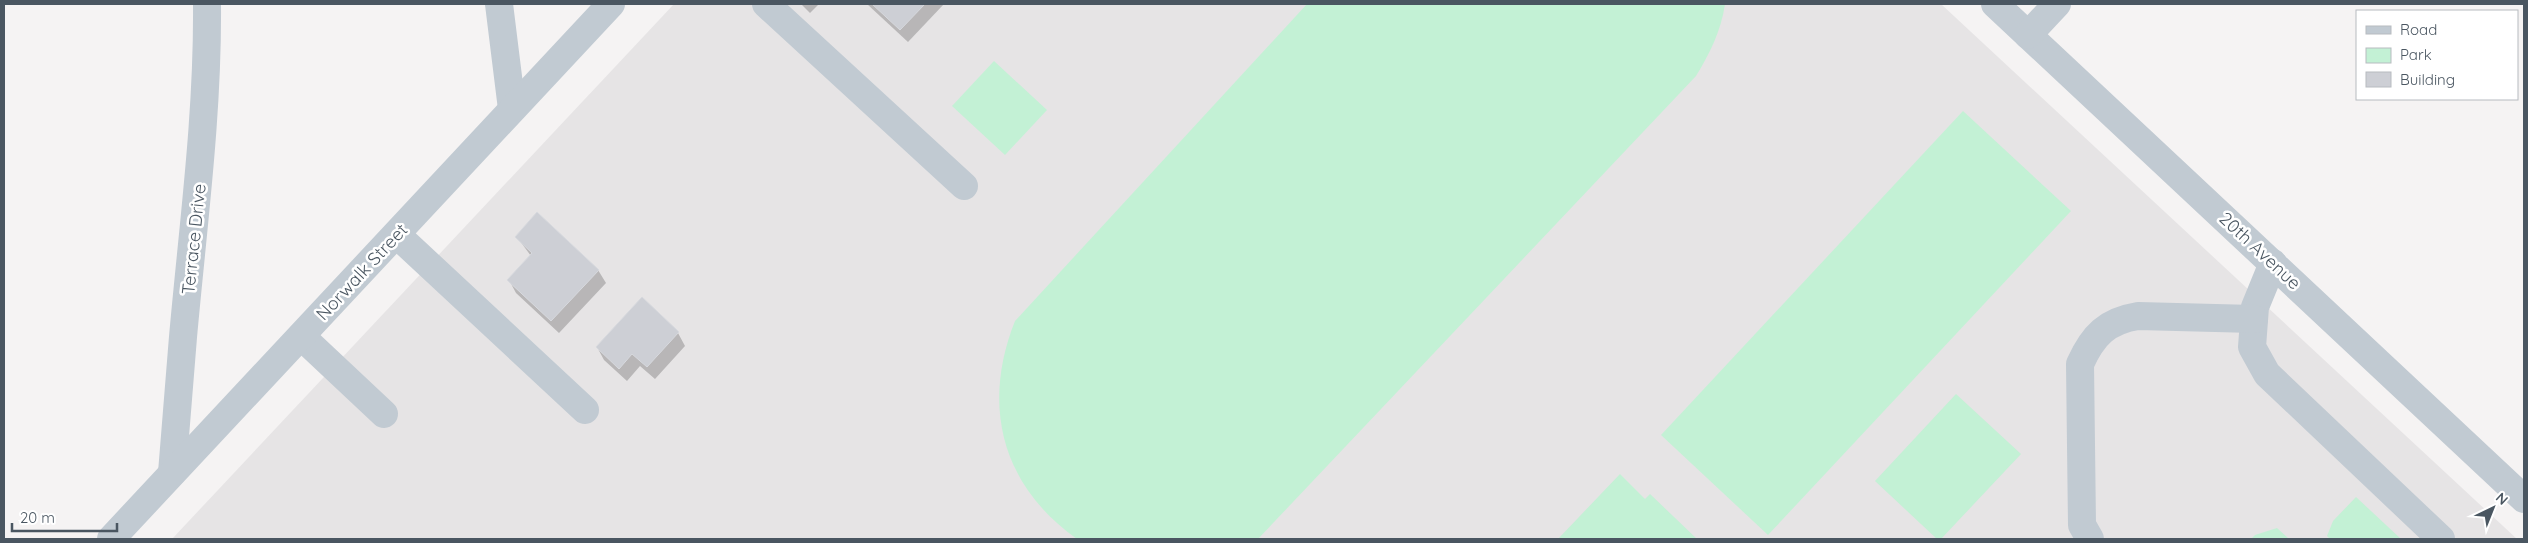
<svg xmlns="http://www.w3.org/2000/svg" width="2528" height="543" font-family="Quicksand,sans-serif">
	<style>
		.education { fill: #e6e4e5 }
		.green { fill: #c3f1d5 }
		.shadow { fill: #0003 }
		.building { fill: #cdcfd5; stroke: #d7d9de }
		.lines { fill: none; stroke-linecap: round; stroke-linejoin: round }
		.minor { stroke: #c1cad2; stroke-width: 28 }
		.labels { text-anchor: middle; stroke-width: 5; stroke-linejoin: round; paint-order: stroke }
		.street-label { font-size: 18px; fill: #4a5661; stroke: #fff }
	</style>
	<rect width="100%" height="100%" fill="#f5f3f3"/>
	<!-- education -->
	<path class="education" d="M 674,4 L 1941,4 L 2517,539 L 172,539 Z"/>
	<!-- green -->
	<g class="green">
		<path d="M 1307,4 L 1725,4 C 1721,31 1710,53 1696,76 L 1258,539 L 1077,539 C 1002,486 981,406 1015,321 Z"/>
		<path d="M 994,61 L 1047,110 L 1005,155 L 952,106 Z"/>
		<path d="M 1963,111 L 2071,211 L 1768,535 L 1661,435 Z"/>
		<path d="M 1956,394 L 2021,454 L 1941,539 L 1937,539 L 1875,481 Z"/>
		<path d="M 1620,474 L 1645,499 L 1650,494 L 1697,539 L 1558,539 Z"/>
		<path d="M 2356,497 L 2401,539 L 2330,539 L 2327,536 L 2333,521 Z"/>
		<path d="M 2277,528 L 2289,539 L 2251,539 L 2255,535 Z"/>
	</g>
	<!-- shadow -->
	<g class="shadow">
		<path d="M 801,4 L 819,4 L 810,13 Z"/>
		<path d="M 867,4 L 944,4 L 908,42 Z"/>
		<path d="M 517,237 L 598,270 L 606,283 L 559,333 L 516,293 L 509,280 L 531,256 Z"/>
		<path d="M 678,333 L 685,346 L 655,379 L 640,366 L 627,381 L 604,360 L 597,347 Z"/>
	</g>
	<!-- building -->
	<g class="building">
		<path d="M 872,4 L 925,4 L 900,30 Z"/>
		<path d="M 537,212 L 599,270 L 551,321 L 507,280 L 532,253 L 515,237 Z"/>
		<path d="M 642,297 L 679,332 L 647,367 L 632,354 L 619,369 L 596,347 Z"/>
	</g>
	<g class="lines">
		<!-- minor -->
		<g class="minor">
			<path d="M 499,4 L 512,109"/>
			<path d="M 766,4 L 964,186"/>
			<path d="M 1995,4 L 2524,499"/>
			<path d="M 2028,35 L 2057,4"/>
			<path d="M 397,235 L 585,410"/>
			<path d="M 2273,263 L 2255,307 L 2252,347 L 2267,374 L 2441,539"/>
			<path d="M 302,337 L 384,414"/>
			<path d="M 172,473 C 176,428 179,382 183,337 C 193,225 208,116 207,4"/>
			<path d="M 111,539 L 611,4"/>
			<path d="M 2090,539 L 2082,525 L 2080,364 C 2093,335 2107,321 2138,316 L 2254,319"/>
		</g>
	</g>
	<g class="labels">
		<!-- street labels -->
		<g class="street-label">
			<text transform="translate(194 239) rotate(-84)" y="6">Terrace Drive</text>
			<text transform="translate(2260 251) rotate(43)" y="6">20th Avenue</text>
			<text transform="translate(362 272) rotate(-47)" y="6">Norwalk Street</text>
		</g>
	</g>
	<!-- border -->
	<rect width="2528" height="543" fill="none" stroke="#4a5661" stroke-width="10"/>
	<!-- legend -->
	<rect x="2356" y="10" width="162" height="90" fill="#ffffff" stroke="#b7bbc0"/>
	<rect x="2366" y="26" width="25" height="8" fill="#c1cad2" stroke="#b7bbc0"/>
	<text x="2400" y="35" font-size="15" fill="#4a5661">Road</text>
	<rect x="2366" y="48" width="25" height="15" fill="#c3f1d5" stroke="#b7bbc0"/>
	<text x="2400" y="60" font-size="15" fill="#4a5661">Park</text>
	<rect x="2366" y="72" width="25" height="15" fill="#cdcfd5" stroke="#b7bbc0"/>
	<text x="2400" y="85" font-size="15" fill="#4a5661">Building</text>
	<!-- north arrow -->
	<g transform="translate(2493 508) rotate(43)" stroke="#ffffff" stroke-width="4" paint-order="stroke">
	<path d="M0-4L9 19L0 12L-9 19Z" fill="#4a5661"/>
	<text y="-8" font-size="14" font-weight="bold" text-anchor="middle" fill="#4a5661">N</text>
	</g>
	<!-- scale -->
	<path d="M12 523v8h105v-8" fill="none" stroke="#4a5661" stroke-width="2.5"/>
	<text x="20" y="523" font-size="15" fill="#4a5661" stroke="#ffffff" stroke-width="4" paint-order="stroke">20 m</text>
</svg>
